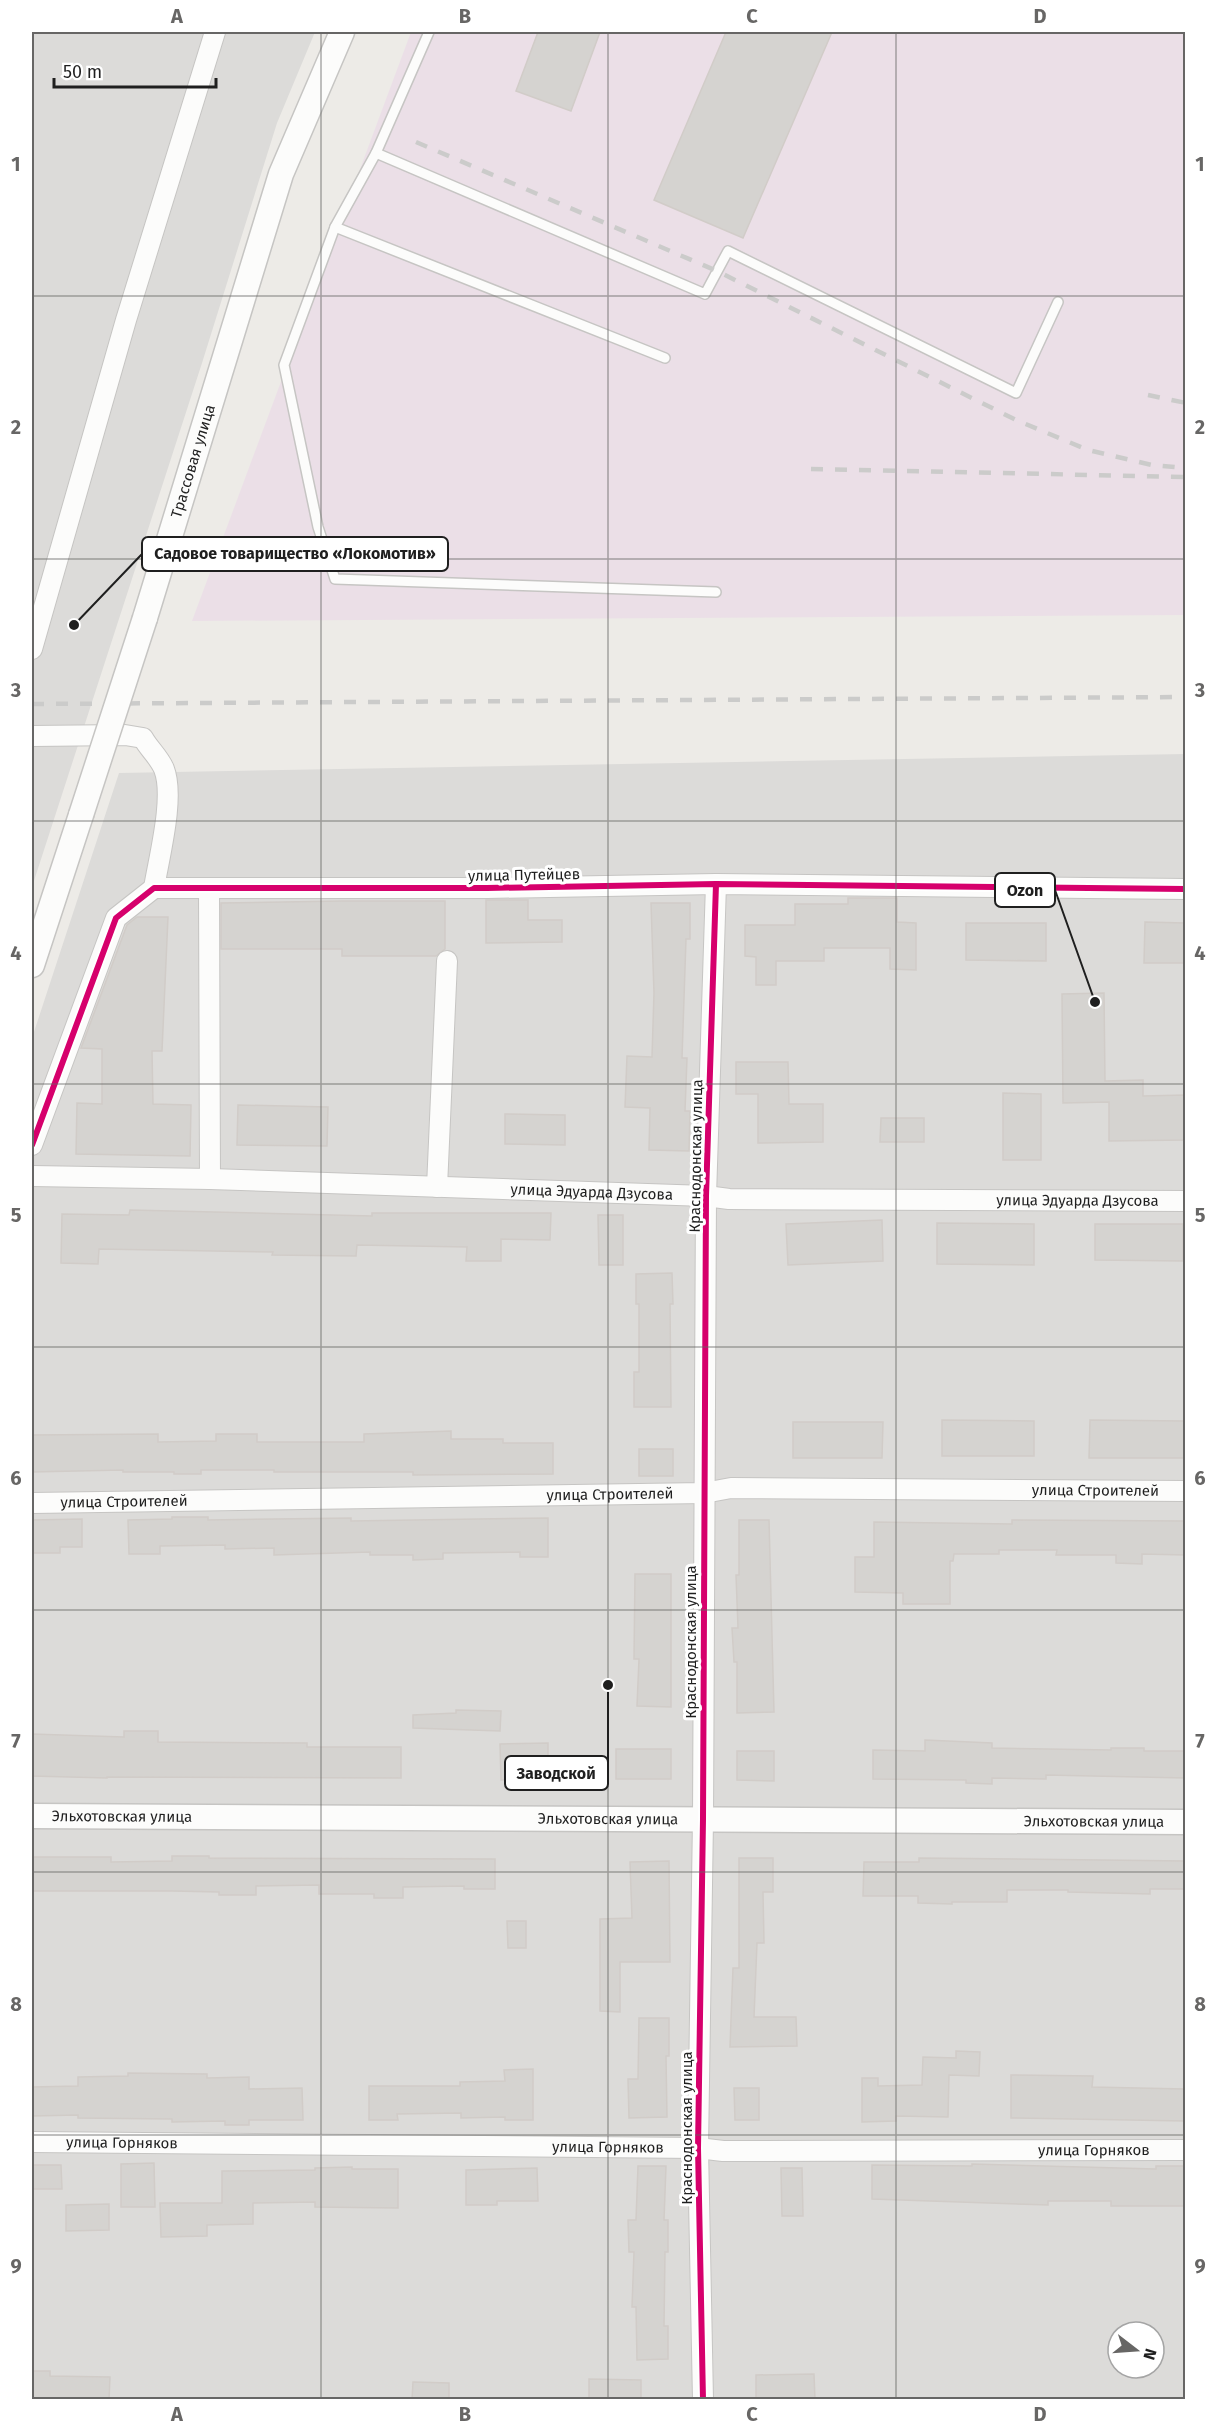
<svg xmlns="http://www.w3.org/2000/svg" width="1217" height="2431" font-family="'Fira Sans',sans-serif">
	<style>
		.residential { fill: #dcdbd9; fill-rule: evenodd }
		.industrial { fill: #ebdfe7 }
		.building { fill: #d5d3d0; stroke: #d1ccc8; stroke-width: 1.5 }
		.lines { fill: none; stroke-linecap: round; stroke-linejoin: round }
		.service-casing { stroke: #c6c5c3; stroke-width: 12 }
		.minor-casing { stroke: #c6c5c3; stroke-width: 22 }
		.tertiary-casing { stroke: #c6c5c3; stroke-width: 27 }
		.service { stroke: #fcfcfb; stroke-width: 9 }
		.minor { stroke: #fcfcfb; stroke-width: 20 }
		.tertiary { stroke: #fcfcfb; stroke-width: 24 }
		.rail { stroke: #cbcbca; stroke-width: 4.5; stroke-dasharray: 12 12; stroke-linecap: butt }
		.tertiary-bridge-casing { stroke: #c6c5c3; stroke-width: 27; stroke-linecap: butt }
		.tertiary-bridge { stroke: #fcfcfb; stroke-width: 24 }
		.cycleway-casing { stroke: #fff; stroke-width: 10 }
		.cycleway { stroke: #d6006c; stroke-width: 6 }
		.grid { fill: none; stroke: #676665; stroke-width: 1.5; stroke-opacity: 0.55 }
		.labels { text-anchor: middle; stroke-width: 6; stroke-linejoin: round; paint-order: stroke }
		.street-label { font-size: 15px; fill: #1f1f1f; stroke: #fff }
		.leader { fill: none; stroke: #1f1f1f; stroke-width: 2 }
		.callout-dot { fill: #1f1f1f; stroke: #fff; stroke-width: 2 }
		.callout { fill: #fff; stroke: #1f1f1f; stroke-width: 2 }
		.callout-label { font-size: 16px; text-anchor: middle; font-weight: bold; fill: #1f1f1f }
		.neatline { fill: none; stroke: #676665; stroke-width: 2 }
		.grid-label { font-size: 20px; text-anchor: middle; font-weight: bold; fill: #676665 }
	</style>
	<rect width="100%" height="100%" fill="#edebe7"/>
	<!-- residential -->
	<g class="residential">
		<path d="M 32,32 L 315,32 L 277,123 L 202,363 L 32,887 Z"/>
		<path d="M 1185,754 L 1185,2399 L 32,2400 L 32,1038 L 119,773 ZM 1118,2332 L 1154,2332 L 1154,2368 L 1118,2368 Z"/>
	</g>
	<!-- industrial -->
	<path class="industrial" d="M 411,32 L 1185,32 L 1185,615 L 192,621 Z"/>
	<!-- building -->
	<g class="building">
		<path d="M 538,32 L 600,32 L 571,111 L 516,91 Z"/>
		<path d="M 726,32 L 832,32 L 743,238 L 654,200 Z"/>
		<path d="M 848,898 L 897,898 L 897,922 L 916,923 L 916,970 L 890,969 L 890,948 L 824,948 L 824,961 L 776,961 L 776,985 L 756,985 L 756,957 L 745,956 L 745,925 L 795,925 L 795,904 L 848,904 Z"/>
		<path d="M 486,900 L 528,900 L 528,920 L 562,920 L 562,942 L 486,943 Z"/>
		<path d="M 342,901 L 445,901 L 445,949 L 436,956 L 342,956 L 342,949 L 221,949 L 221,903 Z"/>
		<path d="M 651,903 L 690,903 L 690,939 L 686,939 L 682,1058 L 687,1058 L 685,1111 L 690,1111 L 689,1151 L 649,1150 L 650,1108 L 625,1107 L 627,1056 L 652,1057 L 654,993 Z"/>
		<path d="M 137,917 L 168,917 L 162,1051 L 152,1051 L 153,1104 L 191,1105 L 190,1156 L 76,1154 L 77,1103 L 102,1104 L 102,1049 L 81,1048 L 127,925 Z"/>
		<path d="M 1145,922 L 1185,923 L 1185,963 L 1144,963 Z"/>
		<path d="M 966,923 L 1046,923 L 1046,961 L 966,960 Z"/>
		<path d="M 1104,993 L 1105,1081 L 1143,1080 L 1143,1096 L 1185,1095 L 1185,1140 L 1109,1141 L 1109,1102 L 1063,1103 L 1062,994 Z"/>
		<path d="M 736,1062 L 788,1062 L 789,1104 L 823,1104 L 823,1142 L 758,1143 L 758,1094 L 736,1094 Z"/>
		<path d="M 1003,1093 L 1041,1094 L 1041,1160 L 1003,1160 Z"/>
		<path d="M 238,1105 L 328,1107 L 327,1146 L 237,1145 Z"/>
		<path d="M 505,1114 L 565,1115 L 565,1145 L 505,1144 Z"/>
		<path d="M 881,1118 L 924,1118 L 924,1142 L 880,1142 Z"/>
		<path d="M 130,1210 L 372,1216 L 372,1213 L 551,1213 L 550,1240 L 501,1239 L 501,1261 L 466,1261 L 467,1247 L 357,1245 L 356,1256 L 272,1255 L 273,1252 L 99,1249 L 98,1264 L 61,1263 L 62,1214 L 129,1215 Z"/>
		<path d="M 598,1215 L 623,1215 L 623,1265 L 599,1265 Z"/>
		<path d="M 882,1220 L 883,1261 L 788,1265 L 786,1224 Z"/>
		<path d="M 937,1223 L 1034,1224 L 1034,1265 L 937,1264 Z"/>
		<path d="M 1095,1224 L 1183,1224 L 1183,1261 L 1095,1260 Z"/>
		<path d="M 672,1273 L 673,1304 L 670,1304 L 671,1407 L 634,1407 L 634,1372 L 639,1372 L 639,1304 L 636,1304 L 636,1274 Z"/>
		<path d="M 942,1420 L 1034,1421 L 1034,1456 L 942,1456 Z"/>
		<path d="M 1090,1420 L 1185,1421 L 1185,1458 L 1089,1458 Z"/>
		<path d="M 793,1422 L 883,1422 L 882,1458 L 793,1458 Z"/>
		<path d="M 451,1431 L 451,1439 L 503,1439 L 503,1443 L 553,1443 L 553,1474 L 413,1475 L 413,1472 L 274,1472 L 274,1470 L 201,1470 L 201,1474 L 174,1474 L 174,1472 L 123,1472 L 123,1470 L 32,1472 L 32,1435 L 158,1434 L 158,1442 L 216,1441 L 216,1434 L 257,1434 L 257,1442 L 364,1442 L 364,1434 Z"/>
		<rect x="639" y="1449" width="34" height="27"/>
		<path d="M 172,1517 L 208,1517 L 208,1520 L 351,1518 L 351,1521 L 548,1518 L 548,1557 L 520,1557 L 520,1552 L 443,1553 L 443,1559 L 413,1560 L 413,1555 L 370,1555 L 370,1552 L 274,1555 L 274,1548 L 225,1549 L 225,1545 L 160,1546 L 160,1554 L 129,1554 L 128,1520 L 172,1519 Z"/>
		<path d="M 82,1519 L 82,1547 L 60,1547 L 60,1553 L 32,1553 L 32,1520 Z"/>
		<path d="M 739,1520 L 769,1520 L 774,1712 L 737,1713 L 737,1662 L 734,1662 L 732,1628 L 738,1628 L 736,1575 L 739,1575 Z"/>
		<path d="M 1012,1520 L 1185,1521 L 1185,1555 L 1142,1554 L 1142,1564 L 1116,1563 L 1116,1555 L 1056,1555 L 1057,1550 L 999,1550 L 999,1554 L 954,1554 L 953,1561 L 950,1561 L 950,1604 L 903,1604 L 903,1593 L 855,1592 L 855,1557 L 874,1557 L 874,1522 L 1012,1524 Z"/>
		<path d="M 635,1574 L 671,1574 L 671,1707 L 637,1706 L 639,1659 L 634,1659 Z"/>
		<path d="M 456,1710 L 501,1711 L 500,1731 L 413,1728 L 413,1715 L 456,1713 Z"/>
		<path d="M 124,1731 L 158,1731 L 158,1742 L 307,1743 L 307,1747 L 401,1747 L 401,1778 L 107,1777 L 107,1778 L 32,1776 L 32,1734 L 124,1737 Z"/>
		<path d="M 925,1740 L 992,1743 L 992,1748 L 1111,1750 L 1111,1748 L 1144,1748 L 1144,1751 L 1185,1751 L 1185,1778 L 1046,1775 L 1046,1779 L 992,1778 L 992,1784 L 966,1783 L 966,1780 L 873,1779 L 873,1750 L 925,1751 Z"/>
		<path d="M 548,1743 L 548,1779 L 501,1780 L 500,1744 Z"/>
		<rect x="616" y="1749" width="55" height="30"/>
		<path d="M 737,1751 L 774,1751 L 774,1781 L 737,1780 Z"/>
		<path d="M 172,1856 L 209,1856 L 209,1858 L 495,1859 L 495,1889 L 464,1889 L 464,1886 L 403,1887 L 403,1898 L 374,1898 L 374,1894 L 319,1894 L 319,1885 L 256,1886 L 256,1895 L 219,1895 L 219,1892 L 172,1891 L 32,1891 L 32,1857 L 111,1857 L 111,1862 L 172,1861 Z"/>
		<path d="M 739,1858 L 773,1858 L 773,1892 L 763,1892 L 764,1943 L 757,1943 L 754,2017 L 796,2017 L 797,2046 L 730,2047 L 733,1968 L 739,1968 Z"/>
		<path d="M 919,1858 L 1185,1861 L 1185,1889 L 1150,1889 L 1150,1894 L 1068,1892 L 1068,1890 L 1007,1890 L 1007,1902 L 952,1902 L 952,1904 L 918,1903 L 918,1896 L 863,1896 L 864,1862 L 919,1862 Z"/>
		<path d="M 669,1861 L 670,1962 L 620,1962 L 620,2012 L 600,2011 L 600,1919 L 632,1918 L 630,1862 Z"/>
		<path d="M 507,1921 L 526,1921 L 526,1948 L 508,1948 Z"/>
		<path d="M 639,2018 L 669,2018 L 669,2056 L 666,2056 L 667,2117 L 629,2118 L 628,2079 L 638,2079 Z"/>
		<path d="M 956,2051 L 980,2052 L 979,2076 L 949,2075 L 948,2117 L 896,2116 L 896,2121 L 862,2122 L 862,2078 L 878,2078 L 878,2086 L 922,2085 L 923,2057 L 956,2058 Z"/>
		<path d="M 533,2069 L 533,2120 L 505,2120 L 505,2117 L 461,2118 L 461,2113 L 397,2114 L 398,2120 L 369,2120 L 369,2086 L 460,2086 L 460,2082 L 505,2081 L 504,2070 Z"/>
		<path d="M 128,2073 L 207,2074 L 207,2078 L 249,2077 L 249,2089 L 302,2088 L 303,2120 L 249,2120 L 249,2125 L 225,2125 L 225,2121 L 172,2122 L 172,2119 L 78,2118 L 78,2115 L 32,2116 L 32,2087 L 78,2086 L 78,2077 L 128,2076 Z"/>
		<path d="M 1011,2075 L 1093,2076 L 1092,2087 L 1185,2089 L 1185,2121 L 1011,2118 Z"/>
		<path d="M 734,2088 L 759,2088 L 759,2120 L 735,2120 Z"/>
		<path d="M 154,2163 L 155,2207 L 121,2207 L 121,2164 Z"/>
		<path d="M 972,2164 L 1156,2169 L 1156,2166 L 1185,2166 L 1185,2206 L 1111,2206 L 1111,2201 L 1048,2201 L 1048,2205 L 872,2199 L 872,2165 L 972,2166 Z"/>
		<path d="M 32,2165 L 61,2165 L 62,2189 L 32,2189 Z"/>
		<path d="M 638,2166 L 666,2166 L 664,2220 L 668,2220 L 668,2252 L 665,2252 L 664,2326 L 668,2326 L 668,2359 L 637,2360 L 636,2307 L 632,2307 L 634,2252 L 629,2252 L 628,2220 L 636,2220 Z"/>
		<path d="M 352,2167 L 352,2169 L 398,2169 L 398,2208 L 315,2207 L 315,2202 L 253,2203 L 253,2224 L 207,2225 L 207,2236 L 161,2237 L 160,2203 L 222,2203 L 222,2171 L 315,2170 L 315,2168 Z"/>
		<path d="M 537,2168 L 538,2201 L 497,2201 L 497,2205 L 466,2205 L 466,2170 Z"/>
		<path d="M 781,2168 L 802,2168 L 803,2216 L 782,2216 Z"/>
		<path d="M 109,2204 L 109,2230 L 66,2231 L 66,2205 Z"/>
		<path d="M 32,2371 L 50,2371 L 50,2376 L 110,2377 L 109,2400 L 32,2400 Z"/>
		<path d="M 814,2374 L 815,2400 L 756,2400 L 756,2375 Z"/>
		<path d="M 589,2379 L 641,2380 L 641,2400 L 589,2400 Z"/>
		<path d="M 413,2382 L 449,2383 L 449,2400 L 412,2400 Z"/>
	</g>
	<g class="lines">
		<!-- service casing -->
		<g class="service-casing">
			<g id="service">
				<path d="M 429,32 L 376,153 L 335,227 L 665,358"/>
				<path d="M 376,153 L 705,294 L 728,251 L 1016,393 L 1058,302"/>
				<path d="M 335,227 L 284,365 L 318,527 L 335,579 L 716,592"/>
			</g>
		</g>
		<!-- minor casing -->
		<g class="minor-casing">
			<g id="minor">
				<path d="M 32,649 L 126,320 L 215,32"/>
				<path d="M 32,736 L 125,735 L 143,738 C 149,749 159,757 164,769 C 175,797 159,857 154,888"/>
				<path d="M 209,888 L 210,1179"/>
				<path d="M 32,1145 L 116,918 L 154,888 L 487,888 L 716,884 L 1186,889"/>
				<path id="s1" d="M 32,1176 L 210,1179 L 706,1196 L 729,1199 L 1186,1201"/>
				<path d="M 437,1187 L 447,961"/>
				<path id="s2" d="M 32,1503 L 704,1493 L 731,1488 L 1186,1491"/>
				<path id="s3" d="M 32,2142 L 698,2148 L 723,2151 L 1186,2150"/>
				<path d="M 703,2400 L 698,2148 L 703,1819 L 706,1196 L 716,884"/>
			</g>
		</g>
		<!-- tertiary casing -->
		<g class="tertiary-casing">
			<g id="tertiary">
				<path id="s4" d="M 145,618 L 281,174 L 342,32"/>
				<path d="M 32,965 L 81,815"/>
				<path id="s5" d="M 32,1816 L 1186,1822"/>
			</g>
		</g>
		<!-- service -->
		<use href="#service" class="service"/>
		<!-- minor -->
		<use href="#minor" class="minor"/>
		<!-- tertiary -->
		<use href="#tertiary" class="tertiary"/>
		<!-- rail -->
		<g class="rail">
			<path d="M 416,142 L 717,271 L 1016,420 L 1088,450 L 1152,465 L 1186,468"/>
			<path d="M 1148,395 L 1186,403"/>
			<path d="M 811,469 L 1186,477"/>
			<path d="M 32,704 L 1186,697"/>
		</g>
		<!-- tertiary-bridge casing -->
		<g class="tertiary-bridge-casing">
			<path id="tertiary-bridge" d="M 81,815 L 145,618"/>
		</g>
		<!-- tertiary-bridge -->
		<use href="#tertiary-bridge" class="tertiary-bridge"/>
		<!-- cycleway casing -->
		<g class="cycleway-casing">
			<g id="cycleway">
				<path d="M 32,1145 L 116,918 L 154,888 L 487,888 L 716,884 L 1186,889"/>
				<path d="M 703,2400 L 698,2148 L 703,1819 L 706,1196 L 716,884"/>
			</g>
		</g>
		<!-- cycleway -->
		<use href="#cycleway" class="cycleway"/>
	</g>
	<!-- grid -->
	<path class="grid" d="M 321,32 L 321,2400M 608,32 L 608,2400M 896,32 L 896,2400M 32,296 L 1186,296M 32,559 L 1186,559M 32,821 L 1186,821M 32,1084 L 1186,1084M 32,1347 L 1186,1347M 32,1610 L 1186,1610M 32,1872 L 1186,1872M 32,2135 L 1186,2135"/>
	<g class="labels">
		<!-- street labels -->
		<g class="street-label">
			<text dy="5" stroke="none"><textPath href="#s4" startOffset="164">Трассовая улица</textPath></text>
			<text transform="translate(524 875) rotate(-1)" y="5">улица Путейцев</text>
			<text transform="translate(696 1156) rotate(-89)" y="5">Краснодонская улица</text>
			<text dy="5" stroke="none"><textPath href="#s1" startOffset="560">улица Эдуарда Дзусова</textPath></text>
			<text dy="5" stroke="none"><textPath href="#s1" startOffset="1046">улица Эдуарда Дзусова</textPath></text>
			<text dy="5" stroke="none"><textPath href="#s2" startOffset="1064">улица Строителей</textPath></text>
			<text dy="5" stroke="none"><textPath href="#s2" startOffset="578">улица Строителей</textPath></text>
			<text dy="5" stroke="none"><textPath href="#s2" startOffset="92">улица Строителей</textPath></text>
			<text transform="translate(691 1642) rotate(-90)" y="5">Краснодонская улица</text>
			<text dy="5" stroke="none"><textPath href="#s5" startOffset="90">Эльхотовская улица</textPath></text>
			<text dy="5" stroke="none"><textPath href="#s5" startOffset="576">Эльхотовская улица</textPath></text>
			<text dy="5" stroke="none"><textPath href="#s5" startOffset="1062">Эльхотовская улица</textPath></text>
			<text transform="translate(687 2128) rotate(-90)" y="5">Краснодонская улица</text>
			<text dy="5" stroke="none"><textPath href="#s3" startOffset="90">улица Горняков</textPath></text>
			<text dy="5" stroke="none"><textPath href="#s3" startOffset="576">улица Горняков</textPath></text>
			<text dy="5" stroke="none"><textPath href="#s3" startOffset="1062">улица Горняков</textPath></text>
		</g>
	</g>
	<!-- callouts -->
	<path class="leader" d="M74 625L142 554M1095 1002L1055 890M608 1685L608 1773"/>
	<g class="callout-dot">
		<circle cx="74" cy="625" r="6"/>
		<circle cx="1095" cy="1002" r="6"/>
		<circle cx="608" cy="1685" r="6"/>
	</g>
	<g class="callout">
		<rect x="142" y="537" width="306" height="34" rx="6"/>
		<rect x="995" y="873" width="60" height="34" rx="6"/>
		<rect x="505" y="1756" width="103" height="34" rx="6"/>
	</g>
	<g class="callout-label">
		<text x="295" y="559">Садовое товарищество «Локомотив»</text>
		<text x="1025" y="896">Ozon</text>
		<text x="556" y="1779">Заводской</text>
	</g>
	<!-- border -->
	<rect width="1217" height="2431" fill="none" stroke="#ffffff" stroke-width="66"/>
	<!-- north arrow -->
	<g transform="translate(1136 2350) rotate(107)"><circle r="28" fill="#ffffff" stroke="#a5a5a5" stroke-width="1.5"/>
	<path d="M0-4.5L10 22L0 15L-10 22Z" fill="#676665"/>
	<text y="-9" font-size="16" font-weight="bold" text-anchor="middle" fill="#1f1f1f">N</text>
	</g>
	<!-- scale -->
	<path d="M54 78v9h162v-9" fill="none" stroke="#1f1f1f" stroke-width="3"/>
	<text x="63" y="78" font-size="18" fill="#1f1f1f" stroke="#ffffff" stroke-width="4.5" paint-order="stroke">50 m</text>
	<rect x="33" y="33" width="1151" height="2365" class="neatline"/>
	<g class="grid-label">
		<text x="177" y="23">A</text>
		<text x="465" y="23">B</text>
		<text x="752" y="23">C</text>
		<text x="1040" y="23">D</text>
		<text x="16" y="171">1</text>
		<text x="1200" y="171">1</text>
		<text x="16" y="434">2</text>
		<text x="1200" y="434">2</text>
		<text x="16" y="697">3</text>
		<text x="1200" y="697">3</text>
		<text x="16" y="960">4</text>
		<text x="1200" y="960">4</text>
		<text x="16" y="1222">5</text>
		<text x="1200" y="1222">5</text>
		<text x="16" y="1485">6</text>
		<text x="1200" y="1485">6</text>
		<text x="16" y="1748">7</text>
		<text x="1200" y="1748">7</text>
		<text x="16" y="2011">8</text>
		<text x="1200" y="2011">8</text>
		<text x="16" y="2273">9</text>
		<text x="1200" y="2273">9</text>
		<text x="177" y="2421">A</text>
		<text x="465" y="2421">B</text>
		<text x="752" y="2421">C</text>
		<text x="1040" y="2421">D</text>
	</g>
</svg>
